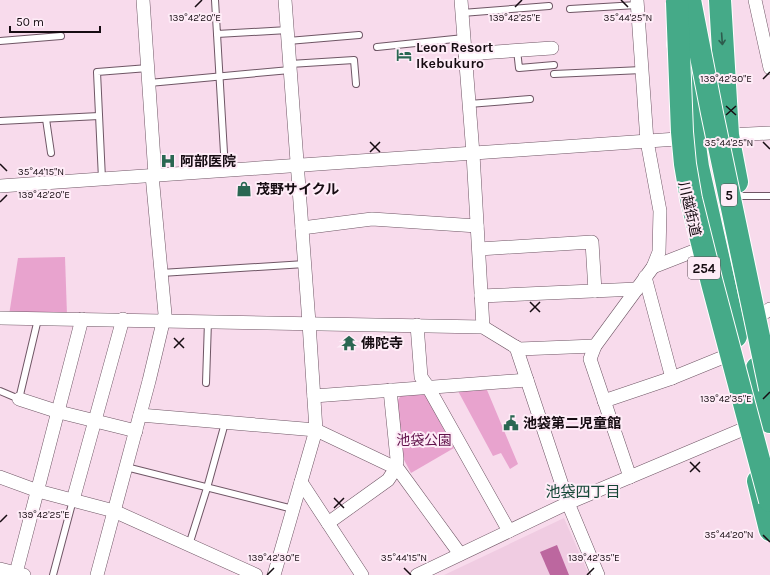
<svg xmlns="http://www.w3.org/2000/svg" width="770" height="575" font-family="Karla,'Noto Sans JP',sans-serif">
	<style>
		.built { fill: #f0cce2 }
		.green { fill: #e8a3ce }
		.water { fill: #bc679f }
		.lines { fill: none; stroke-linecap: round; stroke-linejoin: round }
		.lane-casing { stroke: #6f5665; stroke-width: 8 }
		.street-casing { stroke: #6f5665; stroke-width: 14 }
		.highway-casing { stroke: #fff; stroke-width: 24 }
		.lane { stroke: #fff; stroke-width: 6 }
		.street { stroke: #fff; stroke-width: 13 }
		.highway { stroke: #45aa88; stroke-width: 22 }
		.highway-bridge-casing { stroke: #fff; stroke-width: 24; stroke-linecap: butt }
		.highway-bridge { stroke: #45aa88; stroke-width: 22 }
		.oneway { stroke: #2e5b4d }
		.ticks { fill: none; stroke: #160c12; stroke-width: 1.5 }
		.labels { text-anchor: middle; stroke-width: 4; stroke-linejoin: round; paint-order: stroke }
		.shield { fill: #feecf7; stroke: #5c4f57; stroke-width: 1 }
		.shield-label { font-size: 13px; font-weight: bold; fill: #160c12 }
		.poi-label { font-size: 14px; font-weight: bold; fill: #160c12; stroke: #feecf7; text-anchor: start }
		.street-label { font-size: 14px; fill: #160c12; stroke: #feecf7 }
		.park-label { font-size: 14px; fill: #61124b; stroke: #feecf7 }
		.neighbourhood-label { font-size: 15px; fill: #154636; stroke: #feecf7 }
		.ticks-label { font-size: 10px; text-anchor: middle; fill: #160c12; stroke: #feecf7; stroke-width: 4; stroke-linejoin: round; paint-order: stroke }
	</style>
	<rect width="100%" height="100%" fill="#f8dbec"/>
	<!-- built -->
	<path class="built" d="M 564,518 L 589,575 L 444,575 Z"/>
	<!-- green -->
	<g class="green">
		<path d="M 65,257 L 67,315 L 9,315 L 18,258 Z"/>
		<path d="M 487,390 L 518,464 L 510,469 L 501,453 L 493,456 L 458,391 Z"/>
		<path d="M 403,393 L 424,393 L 454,448 L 411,473 L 402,456 L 397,401 Z"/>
	</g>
	<!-- water -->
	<path class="water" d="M 557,545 L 569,575 L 550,575 L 540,552 Z"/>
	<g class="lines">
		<!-- lane casing -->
		<g class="lane-casing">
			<g id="lane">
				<path d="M 215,0 L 217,34 L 288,30"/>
				<path d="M 570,9 L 637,5"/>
				<path d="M 462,13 L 549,6"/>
				<path d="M 217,34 L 225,170"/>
				<path d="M 0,41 L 61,36"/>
				<path d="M 288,41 L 359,35"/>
				<path d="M 377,47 L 464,38"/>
				<path d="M 517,50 L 519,68 L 554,65"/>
				<path d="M 290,64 L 354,60 L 356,84"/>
				<path d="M 554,74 L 642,70"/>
				<path d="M 149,83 L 290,70"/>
				<path d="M 469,104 L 530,99"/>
				<path d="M 46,119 L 51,153"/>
				<path d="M 0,121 L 99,116"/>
				<path d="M 102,179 L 97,72 L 148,68"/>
				<path d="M 740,196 L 770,196"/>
				<path d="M 161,273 L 305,264"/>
				<path d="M 206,383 L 208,321"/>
				<path d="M 0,391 L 19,399 L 38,319"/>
				<path d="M 126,467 L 293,509"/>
				<path d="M 189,545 L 207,488 L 225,423"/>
				<path d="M 53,575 L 73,500"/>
			</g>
		</g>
		<!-- street casing -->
		<g class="street-casing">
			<g id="street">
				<path d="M 143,0 L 155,175"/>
				<path d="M 461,0 L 473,154 L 483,327"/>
				<path d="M 637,0 L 647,141 L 660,211 L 659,252 L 653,267"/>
				<path d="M 755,0 L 770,68"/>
				<path d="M 465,54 L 552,48"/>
				<path d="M 728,135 L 770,133"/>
				<path d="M 0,186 L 677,139"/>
				<path d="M 302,228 L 372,219 L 477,226"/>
				<path d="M 479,249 L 592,242 L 595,291"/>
				<path d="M 645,277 L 672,378"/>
				<path d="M 481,296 L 637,289"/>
				<path d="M 764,313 L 770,309"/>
				<path d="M 0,318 L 483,327 L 519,349 L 595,346"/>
				<path d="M 417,325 L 421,377 L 428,387 L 509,531"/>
				<path d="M 516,347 L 568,503 L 598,575"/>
				<path d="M 314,396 L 527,380"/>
				<path d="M 19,399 L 59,412 L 136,431"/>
				<path d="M 604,401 L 672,378 L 726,356"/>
				<path d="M 140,415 L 316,430 L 398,469 L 460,554"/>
				<path d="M 0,477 L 38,491 L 114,511 L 256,575"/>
				<path d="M 630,477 L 590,359 L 595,346 L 653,267 L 699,249"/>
				<path d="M 301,482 L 362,575"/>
				<path d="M 73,500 L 123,319"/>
				<path d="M 328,523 L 388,480 L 396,468 L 397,459 L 390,390"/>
				<path d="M 0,569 L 24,575"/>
				<path d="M 16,573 L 82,319"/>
				<path d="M 97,575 L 149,381 L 165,314 L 152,175"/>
				<path d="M 274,575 L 316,430 L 309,323 L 285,0"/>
				<path d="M 417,575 L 568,503 L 746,428"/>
			</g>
		</g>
		<!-- highway casing -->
		<g class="highway-casing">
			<g id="highway">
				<path d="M 720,0 L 728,135 L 737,182"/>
				<path d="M 678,44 L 692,75 L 694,138 L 698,167 L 736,336"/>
				<path d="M 757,368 L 770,422"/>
				<path d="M 758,481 L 770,530"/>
			</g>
		</g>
		<!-- lane -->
		<use href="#lane" class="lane"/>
		<!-- street -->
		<use href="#street" class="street"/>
		<!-- highway -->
		<use href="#highway" class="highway"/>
		<!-- highway-bridge casing -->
		<g class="highway-bridge-casing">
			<g id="highway-bridge">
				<path d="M 690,0 L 712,113 L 770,389"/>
				<path d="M 677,2 L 682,132 L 685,164 L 691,199 L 712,283 L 770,501"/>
			</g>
		</g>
		<!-- highway-bridge -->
		<use href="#highway-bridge" class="highway-bridge"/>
	</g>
	<!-- one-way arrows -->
	<defs><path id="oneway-shaft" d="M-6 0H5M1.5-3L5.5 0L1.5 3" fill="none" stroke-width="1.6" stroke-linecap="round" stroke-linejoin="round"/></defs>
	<use class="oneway" href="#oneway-shaft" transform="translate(722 39) rotate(86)"/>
	<!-- ticks -->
	<path class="ticks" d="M 621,0 L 628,7M 195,7 L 202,0M 515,7 L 522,0M 763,79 L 770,72M 726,106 L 736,115M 726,115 L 736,106M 370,142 L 380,152M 763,142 L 770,149M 370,152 L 380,142M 0,164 L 7,171M 0,202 L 7,195M 530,302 L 540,312M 530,312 L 540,302M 174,338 L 184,348M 174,348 L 184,338M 763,399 L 770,392M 690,462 L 700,472M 690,472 L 700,462M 334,498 L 344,508M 334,508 L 344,498M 0,522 L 7,515M 763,535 L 770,542M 404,568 L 411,575M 267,575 L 274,568M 587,575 L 594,568"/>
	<!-- icons -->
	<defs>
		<g id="hotel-bare" transform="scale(1.2)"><path d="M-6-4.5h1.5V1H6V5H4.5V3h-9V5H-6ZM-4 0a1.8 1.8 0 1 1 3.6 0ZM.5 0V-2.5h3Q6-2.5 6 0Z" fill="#2a6752" stroke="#feecf7" stroke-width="2.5" paint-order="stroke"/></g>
		<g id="hospital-bare" transform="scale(1.2)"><path d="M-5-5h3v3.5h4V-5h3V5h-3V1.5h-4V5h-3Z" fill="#2a6752" stroke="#feecf7" stroke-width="2.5" paint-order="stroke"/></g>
		<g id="shop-bare" transform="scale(1.2)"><path d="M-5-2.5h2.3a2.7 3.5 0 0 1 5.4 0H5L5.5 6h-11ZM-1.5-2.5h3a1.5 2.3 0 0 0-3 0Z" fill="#2a6752" stroke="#feecf7" stroke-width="2.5" paint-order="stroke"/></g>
		<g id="temple-bare" transform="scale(1.2)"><path d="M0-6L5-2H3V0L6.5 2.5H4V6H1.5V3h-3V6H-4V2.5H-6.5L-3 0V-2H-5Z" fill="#2a6752" stroke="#feecf7" stroke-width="2.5" paint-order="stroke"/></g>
		<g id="civic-bare" transform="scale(1.2)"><path d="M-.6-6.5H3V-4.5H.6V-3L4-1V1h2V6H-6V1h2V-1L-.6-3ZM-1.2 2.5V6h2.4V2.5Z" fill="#2a6752" stroke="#feecf7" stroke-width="2.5" paint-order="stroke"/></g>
	</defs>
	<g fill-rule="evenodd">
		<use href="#hotel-bare" x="404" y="55"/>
		<use href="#hospital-bare" x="168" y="161"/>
		<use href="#shop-bare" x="244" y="189"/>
		<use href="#temple-bare" x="349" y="343"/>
		<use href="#civic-bare" x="511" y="423"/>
	</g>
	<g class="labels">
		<!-- shield labels -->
		<g class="shield">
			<rect x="721" y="184" width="16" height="22" rx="3"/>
			<rect x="688" y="257" width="32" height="22" rx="3"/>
		</g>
		<g class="shield-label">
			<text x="729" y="200">5</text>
			<text x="704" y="273">254</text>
		</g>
		<!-- poi labels -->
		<g class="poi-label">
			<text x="416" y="52">Leon Resort<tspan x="416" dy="16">Ikebukuro</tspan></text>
			<text x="180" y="166">阿部医院</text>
			<text x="256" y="194">茂野サイクル</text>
			<text x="361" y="348">佛陀寺</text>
			<text x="523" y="428">池袋第二児童館</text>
		</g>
		<!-- street labels -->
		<g class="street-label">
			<text transform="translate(690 209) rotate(77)" y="5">川越街道</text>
		</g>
		<!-- park labels -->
		<g class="park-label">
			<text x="424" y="445">池袋公園</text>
		</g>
		<!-- neighbourhood labels -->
		<g class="neighbourhood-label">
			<text x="583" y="497">池袋四丁目</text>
		</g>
	</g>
	<g class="ticks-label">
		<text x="195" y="21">139°42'20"E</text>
		<text x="515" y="21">139°42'25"E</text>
		<text x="628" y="21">35°44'25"N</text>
		<text x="726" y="82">139°42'30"E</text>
		<text x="729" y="146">35°44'25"N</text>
		<text x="41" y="175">35°44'15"N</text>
		<text x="44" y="198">139°42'20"E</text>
		<text x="726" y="402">139°42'35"E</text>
		<text x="44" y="518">139°42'25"E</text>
		<text x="729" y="538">35°44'20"N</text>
		<text x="274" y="561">139°42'30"E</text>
		<text x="594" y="561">139°42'35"E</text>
		<text x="404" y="561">35°44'15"N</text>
	</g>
	<!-- scale -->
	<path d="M10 26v6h90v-6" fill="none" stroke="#160c12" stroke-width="2"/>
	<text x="16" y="26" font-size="12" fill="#160c12" stroke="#feecf7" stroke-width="3" paint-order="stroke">50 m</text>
</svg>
